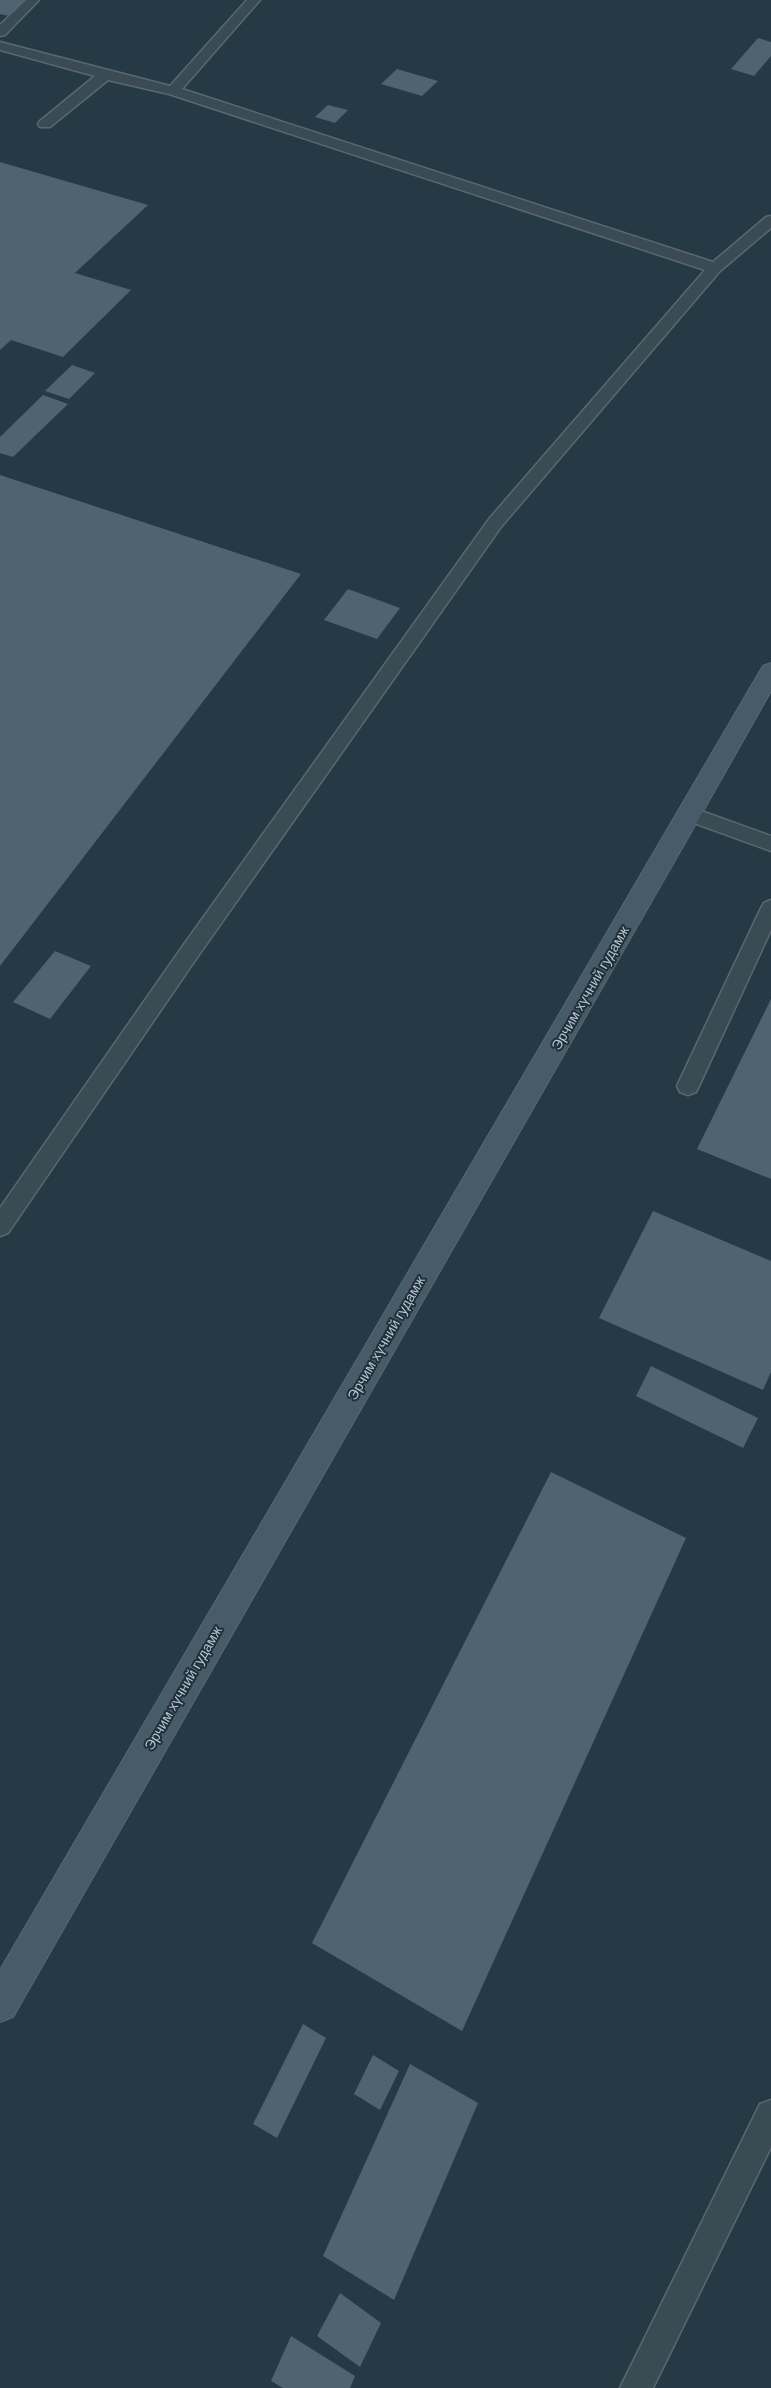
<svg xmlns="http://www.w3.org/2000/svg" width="771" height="2388" font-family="'Public Sans',sans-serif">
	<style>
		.building { fill: #4f6470 }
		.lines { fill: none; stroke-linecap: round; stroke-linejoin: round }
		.lane-casing { stroke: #596872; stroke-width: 3 }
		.secondary-casing { stroke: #596872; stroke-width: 2 }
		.lane { fill: #3b4b54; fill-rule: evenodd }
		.secondary { fill: #485b68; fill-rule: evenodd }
		.labels { text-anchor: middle; stroke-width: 4; stroke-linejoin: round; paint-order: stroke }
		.street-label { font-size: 14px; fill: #b8c5ce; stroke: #1f303a }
	</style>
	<rect width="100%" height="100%" fill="#263a45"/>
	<!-- building -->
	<g class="building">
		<path d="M 0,0 L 26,0 L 9,16 L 0,14 Z"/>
		<path d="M 758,38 L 771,42 L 771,56 L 754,76 L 731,69 Z"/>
		<path d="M 397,69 L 438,81 L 422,96 L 381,84 Z"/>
		<path d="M 328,105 L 348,110 L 335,123 L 315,117 Z"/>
		<path d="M 0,162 L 148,205 L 75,273 L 131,290 L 63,357 L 11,340 L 0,350 Z"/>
		<path d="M 72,365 L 95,373 L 69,399 L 45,391 Z"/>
		<path d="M 43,395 L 68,404 L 13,457 L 0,453 L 0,437 Z"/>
		<path d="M 0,475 L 301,574 L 0,966 Z"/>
		<path d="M 348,589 L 400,608 L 377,639 L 324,620 Z"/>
		<path d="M 55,951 L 91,966 L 50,1019 L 13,1002 Z"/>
		<path d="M 771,999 L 771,1179 L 697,1149 Z"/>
		<path d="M 653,1211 L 771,1261 L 771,1372 L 763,1390 L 599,1318 Z"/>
		<path d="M 651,1366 L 758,1418 L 743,1448 L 636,1396 Z"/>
		<path d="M 551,1472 L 686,1538 L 462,2031 L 312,1943 Z"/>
		<path d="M 303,2024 L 326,2038 L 277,2138 L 253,2124 Z"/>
		<path d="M 373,2055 L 399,2071 L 380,2110 L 354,2094 Z"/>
		<path d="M 410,2064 L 478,2103 L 394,2300 L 323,2256 Z"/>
		<path d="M 340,2293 L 381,2323 L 360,2367 L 317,2336 Z"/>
		<path d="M 291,2336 L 355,2376 L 350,2388 L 283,2388 L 271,2381 Z"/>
	</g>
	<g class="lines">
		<!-- lane casing -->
		<g class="lane-casing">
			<g id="lane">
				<path d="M 26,0 L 39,0 L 5,35 L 0,36 L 0,25 Z"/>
				<path d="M 247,0 L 260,0 L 182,89 L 713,262 L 766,217 L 771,216 L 771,228 L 720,271 L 501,527 L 196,959 L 8,1233 L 0,1236 L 0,1208 L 182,947 L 489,519 L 705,270 L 169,94 L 108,80 L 50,127 L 40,127 L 38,124 L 40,121 L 95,76 L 0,50 L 0,42 L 170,86 Z"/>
				<path d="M 690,807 L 771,836 L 771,851 L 683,819 L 680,814 L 683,809 Z"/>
				<path d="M 771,900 L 771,930 L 699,1086 L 696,1092 L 688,1095 L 680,1092 L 677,1086 L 761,908 L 764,903 Z"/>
				<path d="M 771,2100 L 771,2147 L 653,2388 L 620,2388 L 760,2104 Z"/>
			</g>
		</g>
		<!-- secondary casing -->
		<g class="secondary-casing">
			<path id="secondary" d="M 771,663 L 771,691 L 698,820 L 13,2017 L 0,2022 L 0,1970 L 760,671 L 763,666 Z"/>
		</g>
		<!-- lane -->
		<use href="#lane" class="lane"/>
		<!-- secondary -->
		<use href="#secondary" class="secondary"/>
	</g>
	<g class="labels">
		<!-- street labels -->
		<g class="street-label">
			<text transform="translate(590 988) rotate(-60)" y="5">Эрчим хүчний гудамж</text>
			<text transform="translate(386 1338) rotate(-60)" y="5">Эрчим хүчний гудамж</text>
			<text transform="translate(183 1688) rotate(-60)" y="5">Эрчим хүчний гудамж</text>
		</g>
	</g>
</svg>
